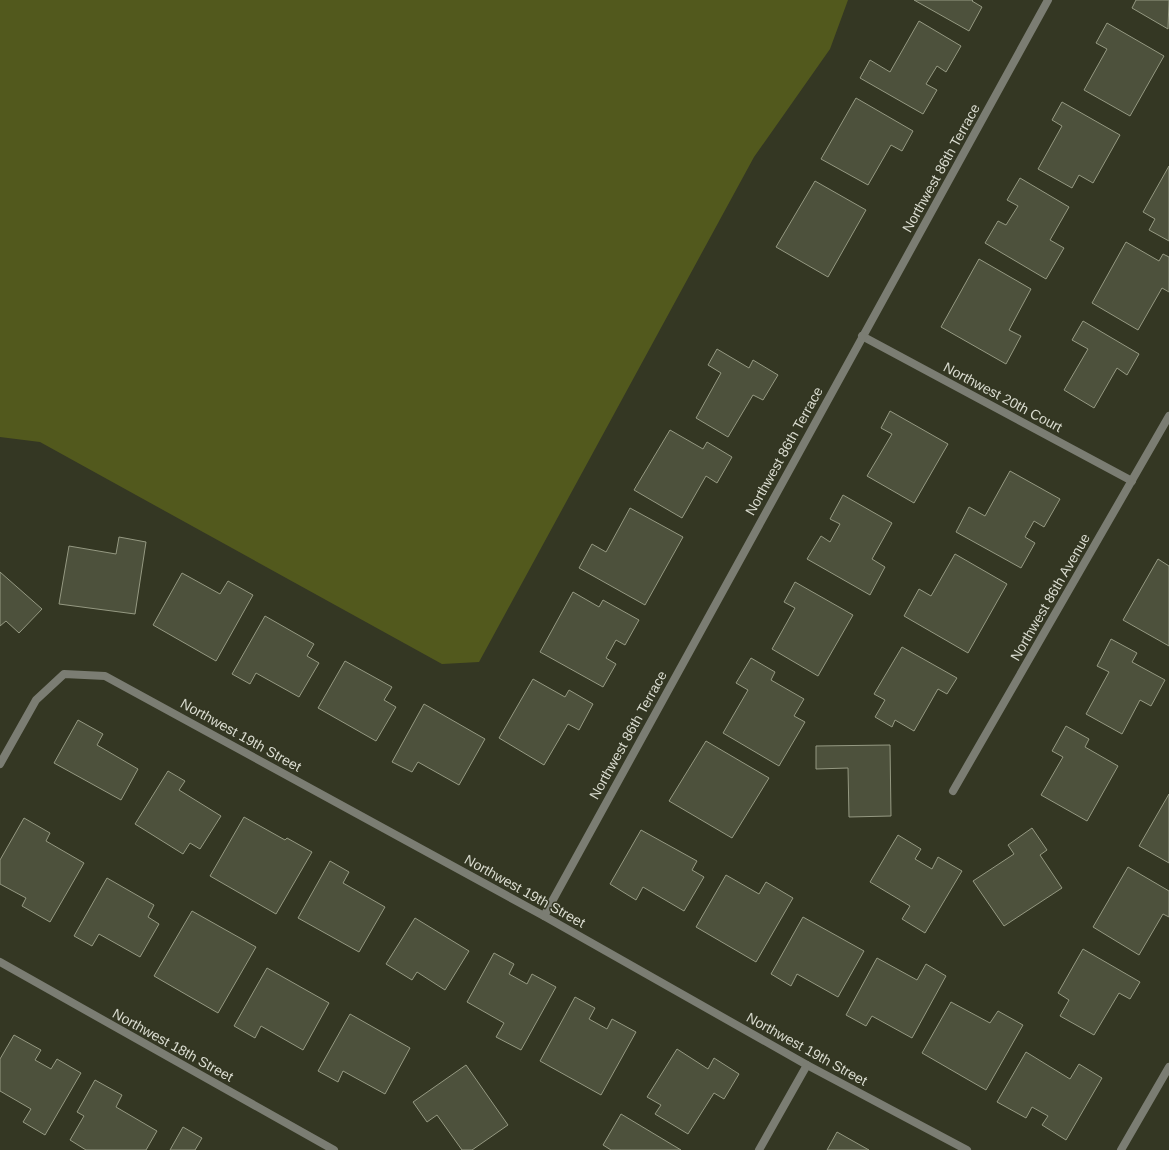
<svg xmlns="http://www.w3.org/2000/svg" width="1169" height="1150" font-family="Helvetica,sans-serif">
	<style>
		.water { fill: #52591d }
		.building { fill: #4d513c; stroke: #959982 }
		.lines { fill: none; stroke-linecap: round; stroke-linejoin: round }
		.street { stroke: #7b7d73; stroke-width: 8 }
		.labels { text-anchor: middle; stroke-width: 3; stroke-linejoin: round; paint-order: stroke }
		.street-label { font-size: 14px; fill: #dadcd0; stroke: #343723 }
	</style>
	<rect width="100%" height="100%" fill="#343723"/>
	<!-- water -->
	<path class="water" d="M 0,0 L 848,0 L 830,49 L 754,157 L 479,662 L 442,664 L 40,442 L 0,437 Z"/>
	<!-- building -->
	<g class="building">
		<path d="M 914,0 L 973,0 L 972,1 L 982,7 L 969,31 Z"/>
		<path d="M 1136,0 L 1169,0 L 1168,29 L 1132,8 Z"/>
		<path d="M 919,21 L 961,46 L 946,72 L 937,66 L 926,84 L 937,90 L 923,114 L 860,78 L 870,60 L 890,72 Z"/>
		<path d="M 1107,23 L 1164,56 L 1130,116 L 1084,90 L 1107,49 L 1096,43 Z"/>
		<path d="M 856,98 L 913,131 L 902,151 L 891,145 L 868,185 L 821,159 Z"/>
		<path d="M 1062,102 L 1120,135 L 1093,183 L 1079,175 L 1072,188 L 1038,169 L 1062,126 L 1052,120 Z"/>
		<path d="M 1169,166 L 1169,241 L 1149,230 L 1155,219 L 1143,212 Z"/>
		<path d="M 1020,178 L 1069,207 L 1050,240 L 1064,248 L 1046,279 L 985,243 L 998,221 L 1006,225 L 1018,206 L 1007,200 Z"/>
		<path d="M 815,181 L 866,210 L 828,277 L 776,247 Z"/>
		<path d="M 1126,242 L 1159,261 L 1163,254 L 1169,257 L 1169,292 L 1162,288 L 1138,330 L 1092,303 Z"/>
		<path d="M 979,259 L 1031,289 L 1009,330 L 1021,336 L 1006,364 L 941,327 Z"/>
		<path d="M 1083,321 L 1139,354 L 1127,375 L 1117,368 L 1094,408 L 1064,390 L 1088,349 L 1072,340 Z"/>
		<path d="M 717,349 L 749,368 L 753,360 L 778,375 L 763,400 L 753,395 L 728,437 L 696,418 L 721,373 L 708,365 Z"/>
		<path d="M 890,411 L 948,444 L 914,503 L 867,476 L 892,434 L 881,428 Z"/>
		<path d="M 670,430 L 703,449 L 707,442 L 732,457 L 717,483 L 706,476 L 682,518 L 634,490 Z"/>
		<path d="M 1010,471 L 1060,499 L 1044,527 L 1034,521 L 1025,537 L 1035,543 L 1021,568 L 956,532 L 969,507 L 985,516 Z"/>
		<path d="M 843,495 L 892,523 L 872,559 L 885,567 L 870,595 L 807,559 L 821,536 L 830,542 L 840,524 L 830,519 Z"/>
		<path d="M 630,508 L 683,537 L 645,605 L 579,568 L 592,544 L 606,552 Z"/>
		<path d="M 119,537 L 146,542 L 135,614 L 59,604 L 69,546 L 116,554 Z"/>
		<path d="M 955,554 L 1007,584 L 968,653 L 904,616 L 919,589 L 931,596 Z"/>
		<path d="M 1158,559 L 1169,566 L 1169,646 L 1123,620 Z"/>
		<path d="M 0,572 L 42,609 L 19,633 L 6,621 L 0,626 Z"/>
		<path d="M 182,573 L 220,594 L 228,581 L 253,595 L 216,661 L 153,625 Z"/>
		<path d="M 795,582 L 853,615 L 818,676 L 772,649 L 795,608 L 784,602 Z"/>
		<path d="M 573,592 L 599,607 L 603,600 L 639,620 L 625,645 L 616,640 L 606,658 L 616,664 L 603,687 L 540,652 Z"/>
		<path d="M 265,616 L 314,644 L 307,656 L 319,663 L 299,697 L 256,673 L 250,684 L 232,674 Z"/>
		<path d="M 1111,639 L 1137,653 L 1132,662 L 1165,680 L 1151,706 L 1140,700 L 1122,734 L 1086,714 L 1109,672 L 1097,666 Z"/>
		<path d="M 902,647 L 957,678 L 947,694 L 938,689 L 914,731 L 895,720 L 892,727 L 875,717 L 885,700 L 874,694 Z"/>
		<path d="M 751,658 L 775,672 L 771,680 L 804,699 L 794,716 L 805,722 L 779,766 L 723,733 L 748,690 L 736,683 Z"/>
		<path d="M 345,661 L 392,687 L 384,700 L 396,707 L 376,741 L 318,708 Z"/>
		<path d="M 533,679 L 565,697 L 569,690 L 593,704 L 579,730 L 568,724 L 544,765 L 499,738 Z"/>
		<path d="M 424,704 L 485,739 L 459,785 L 418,762 L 412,772 L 392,762 Z"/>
		<path d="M 78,720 L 103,734 L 97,745 L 138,769 L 121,800 L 54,763 Z"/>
		<path d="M 1066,726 L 1089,739 L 1085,747 L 1118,766 L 1087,821 L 1041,795 L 1063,757 L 1052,751 Z"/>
		<path d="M 706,741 L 769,778 L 732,838 L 669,801 Z"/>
		<path d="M 890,745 L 891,816 L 849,817 L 848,768 L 816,769 L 816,746 Z"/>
		<path d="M 168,771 L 185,781 L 179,790 L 221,816 L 200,849 L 190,843 L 183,854 L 135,824 Z"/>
		<path d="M 1169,794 L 1169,863 L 1139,846 Z"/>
		<path d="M 244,817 L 285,840 L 287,838 L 312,852 L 276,914 L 210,876 Z"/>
		<path d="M 24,818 L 50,833 L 46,841 L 84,863 L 50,922 L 22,906 L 26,898 L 0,884 L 0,860 Z"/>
		<path d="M 1032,828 L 1047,850 L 1040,855 L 1062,888 L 1004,926 L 973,881 L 1014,854 L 1008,845 Z"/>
		<path d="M 641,830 L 697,861 L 692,870 L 704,877 L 684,911 L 643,887 L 636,900 L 610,884 Z"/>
		<path d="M 898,835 L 921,849 L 915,859 L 932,869 L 938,857 L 962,871 L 925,933 L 902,919 L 910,906 L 870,882 Z"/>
		<path d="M 330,861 L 349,872 L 343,883 L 385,907 L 359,952 L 298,918 Z"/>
		<path d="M 1128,867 L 1169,891 L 1169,917 L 1163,914 L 1139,955 L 1093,927 Z"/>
		<path d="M 726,875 L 759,894 L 766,882 L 793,898 L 756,962 L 696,927 Z"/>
		<path d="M 107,878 L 154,905 L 148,917 L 159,924 L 140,957 L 99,934 L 92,946 L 74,936 Z"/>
		<path d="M 192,911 L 256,947 L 218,1013 L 154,976 Z"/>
		<path d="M 803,917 L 864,951 L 838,997 L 797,974 L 791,986 L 771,974 Z"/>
		<path d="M 415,918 L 469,951 L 445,990 L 417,972 L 412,980 L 386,964 Z"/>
		<path d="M 1083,949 L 1140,982 L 1130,999 L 1119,993 L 1094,1035 L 1060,1016 L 1069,1000 L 1058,993 Z"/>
		<path d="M 494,953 L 514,964 L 509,974 L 527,984 L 532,974 L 556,987 L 521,1050 L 496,1037 L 504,1023 L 467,1002 Z"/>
		<path d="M 877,958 L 917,980 L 926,964 L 946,976 L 912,1038 L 872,1016 L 866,1026 L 846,1015 Z"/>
		<path d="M 267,968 L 329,1003 L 303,1050 L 261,1026 L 255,1038 L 234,1026 Z"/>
		<path d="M 575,997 L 595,1008 L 589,1019 L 607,1029 L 612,1019 L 636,1032 L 601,1095 L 540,1061 Z"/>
		<path d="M 951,1002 L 990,1023 L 998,1011 L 1023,1025 L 986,1090 L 922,1053 Z"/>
		<path d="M 350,1014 L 410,1048 L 385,1094 L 343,1071 L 338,1082 L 318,1071 Z"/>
		<path d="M 14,1035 L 41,1050 L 35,1060 L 51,1069 L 57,1059 L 81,1073 L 45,1135 L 23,1122 L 31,1109 L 0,1091 L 0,1059 Z"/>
		<path d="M 677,1049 L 708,1069 L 714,1058 L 739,1074 L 724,1099 L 714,1093 L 688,1134 L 655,1114 L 661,1105 L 647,1097 Z"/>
		<path d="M 1026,1052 L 1070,1079 L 1079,1064 L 1102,1078 L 1066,1140 L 1042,1125 L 1048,1116 L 1032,1107 L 1026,1118 L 997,1102 Z"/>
		<path d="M 466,1065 L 508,1125 L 472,1150 L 462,1150 L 437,1115 L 427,1122 L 413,1102 Z"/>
		<path d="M 95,1080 L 122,1095 L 116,1107 L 157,1131 L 146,1150 L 86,1150 L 70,1140 L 84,1116 L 77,1112 Z"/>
		<path d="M 621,1114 L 681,1150 L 611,1150 L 603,1145 Z"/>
		<path d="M 183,1127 L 202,1138 L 195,1150 L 170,1150 Z"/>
		<path d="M 837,1132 L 869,1150 L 827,1150 Z"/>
	</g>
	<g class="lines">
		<!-- street -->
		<g class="street">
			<path d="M 862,336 L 1132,481"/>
			<path d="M 0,764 L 36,700 L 64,674 L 105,676 L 544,916 L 807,1065 L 967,1150"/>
			<path d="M 953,791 L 1169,416"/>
			<path d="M 544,916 L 1048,0"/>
			<path d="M 0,962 L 334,1150"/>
			<path d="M 759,1150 L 807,1065"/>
			<path d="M 1121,1150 L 1169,1067"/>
		</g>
	</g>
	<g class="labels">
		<!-- street labels -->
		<g class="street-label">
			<text transform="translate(941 168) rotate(-61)" y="5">Northwest 86th Terrace</text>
			<text transform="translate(1003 397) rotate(28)" y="5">Northwest 20th Court</text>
			<text transform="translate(784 451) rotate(-61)" y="5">Northwest 86th Terrace</text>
			<text transform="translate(1050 597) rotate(-60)" y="5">Northwest 86th Avenue</text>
			<text transform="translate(241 735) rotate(29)" y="5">Northwest 19th Street</text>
			<text transform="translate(628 735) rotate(-61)" y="5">Northwest 86th Terrace</text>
			<text transform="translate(525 891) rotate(29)" y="5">Northwest 19th Street</text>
			<text transform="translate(173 1045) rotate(29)" y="5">Northwest 18th Street</text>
			<text transform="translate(807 1049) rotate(29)" y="5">Northwest 19th Street</text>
		</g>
	</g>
</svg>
